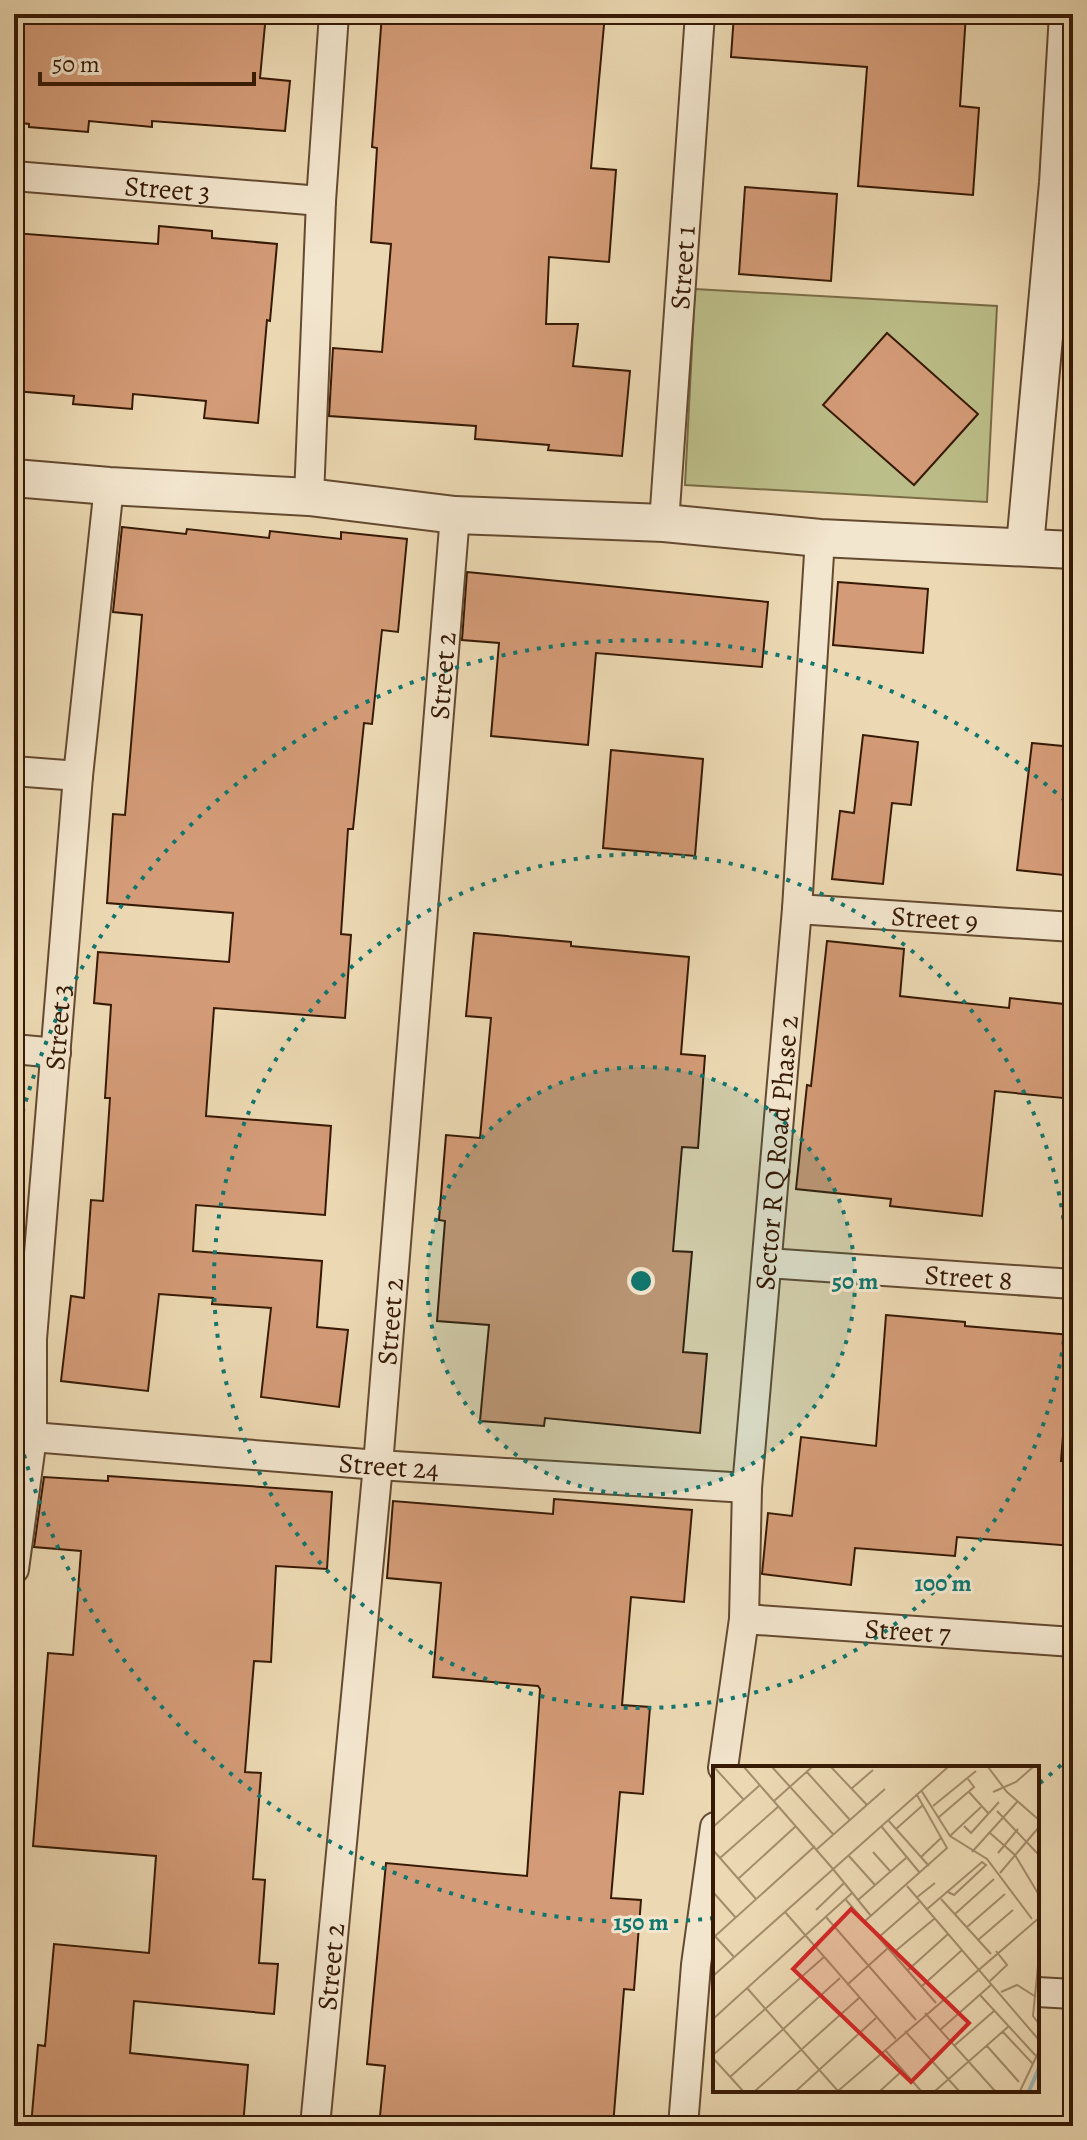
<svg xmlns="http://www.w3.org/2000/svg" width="1087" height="2140" font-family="Alegreya,serif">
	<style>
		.green { fill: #bcbe89; stroke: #7a6c47; stroke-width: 2 }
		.building { fill: #d39b77; stroke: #371a05; stroke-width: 2 }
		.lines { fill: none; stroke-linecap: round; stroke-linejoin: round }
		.minor-casing { stroke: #644a30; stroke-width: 32 }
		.tertiary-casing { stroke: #644a30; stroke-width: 40 }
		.minor { stroke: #f3e6ce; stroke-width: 28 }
		.tertiary { stroke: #f3e6ce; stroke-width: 36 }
		.ring { fill: none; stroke: #0f766e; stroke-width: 4; stroke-dasharray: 4 8 }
		.labels { text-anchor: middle; stroke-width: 6; stroke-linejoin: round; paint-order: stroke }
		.street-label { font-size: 28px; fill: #371a05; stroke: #f3e6ce }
		.inset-river { fill: none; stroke: #9cb8b7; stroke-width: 4 }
		.inset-road { fill: none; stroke: #a48d6d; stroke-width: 2 }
		.view { fill: #d62828; fill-opacity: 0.15; stroke: #d62828; stroke-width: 4 }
		.inset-edge { fill: none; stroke: #371a05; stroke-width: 4 }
		.centre { fill: #0f766e; stroke: #f3e6ce; stroke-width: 4 }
		.ring-label { font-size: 24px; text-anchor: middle; font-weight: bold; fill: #0f766e; stroke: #f3e6ce; stroke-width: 6; stroke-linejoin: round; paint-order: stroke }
	</style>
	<rect width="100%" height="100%" fill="#ecd9b3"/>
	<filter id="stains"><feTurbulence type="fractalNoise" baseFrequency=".0025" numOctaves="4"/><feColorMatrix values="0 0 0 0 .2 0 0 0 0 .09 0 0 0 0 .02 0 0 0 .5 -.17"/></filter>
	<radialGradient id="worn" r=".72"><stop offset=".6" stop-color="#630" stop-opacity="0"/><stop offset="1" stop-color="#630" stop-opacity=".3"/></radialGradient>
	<!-- green -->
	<path class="green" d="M 695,289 L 997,306 L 987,502 L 685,485 Z"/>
	<!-- building -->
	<g class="building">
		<path d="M 14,14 L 266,14 L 260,78 L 290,81 L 285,131 L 152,121 L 152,127 L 89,121 L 88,132 L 29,127 L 29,124 L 14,122 Z"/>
		<path d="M 382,14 L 605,14 L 591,168 L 616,170 L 609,262 L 549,257 L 546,324 L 578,324 L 573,366 L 630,371 L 622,456 L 548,450 L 549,445 L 475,439 L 476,426 L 329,416 L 333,348 L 382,352 L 391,244 L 371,242 L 377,148 L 372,147 Z"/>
		<path d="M 734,14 L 966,14 L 960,106 L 979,108 L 973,195 L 858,186 L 867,67 L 731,57 Z"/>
		<path d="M 745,187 L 837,194 L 831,281 L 739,274 Z"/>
		<path d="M 159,226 L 212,231 L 212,238 L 277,244 L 270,321 L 267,320 L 258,423 L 204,418 L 206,401 L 133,394 L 132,409 L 73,404 L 74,396 L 15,391 L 18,358 L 14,358 L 14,233 L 158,244 Z"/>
		<path d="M 887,333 L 978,414 L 914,485 L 823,405 Z"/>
		<path d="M 122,527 L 186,534 L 187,529 L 269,538 L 270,531 L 341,539 L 341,532 L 407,539 L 398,632 L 382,630 L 372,724 L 364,723 L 353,829 L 348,829 L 341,934 L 351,935 L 345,1018 L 214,1008 L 206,1116 L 331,1126 L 325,1215 L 196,1205 L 193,1251 L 322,1261 L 317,1327 L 348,1330 L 339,1407 L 261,1397 L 271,1308 L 212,1304 L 213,1298 L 159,1294 L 148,1391 L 61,1381 L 71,1296 L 84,1298 L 91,1200 L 103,1201 L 110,1098 L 105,1098 L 111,1005 L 94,1003 L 98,952 L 229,962 L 233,913 L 107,903 L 113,814 L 125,815 L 142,615 L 113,612 Z"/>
		<path d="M 467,572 L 768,602 L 762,667 L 596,653 L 588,745 L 491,736 L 499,643 L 462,640 Z"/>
		<path d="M 838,582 L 928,589 L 923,653 L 833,645 Z"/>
		<path d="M 863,735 L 918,742 L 911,805 L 892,803 L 883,884 L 832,879 L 840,811 L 854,813 Z"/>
		<path d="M 1032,743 L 1073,747 L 1073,876 L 1017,870 Z"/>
		<path d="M 611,750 L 703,759 L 695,856 L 603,848 Z"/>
		<path d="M 474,933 L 571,942 L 571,946 L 689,957 L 681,1054 L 705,1056 L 698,1148 L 682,1147 L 673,1251 L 692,1252 L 683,1352 L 707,1354 L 700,1433 L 545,1418 L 544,1426 L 480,1421 L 489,1325 L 437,1321 L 445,1221 L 439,1220 L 446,1135 L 480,1138 L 491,1018 L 466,1016 Z"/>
		<path d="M 827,941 L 904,949 L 900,996 L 1009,1008 L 1010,998 L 1073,1005 L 1073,1099 L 995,1091 L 982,1216 L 890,1206 L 891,1199 L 796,1189 L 807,1085 L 811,1086 Z"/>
		<path d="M 886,1315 L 965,1322 L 965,1326 L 1071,1335 L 1061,1461 L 1073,1462 L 1073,1546 L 957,1537 L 955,1556 L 855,1548 L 851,1585 L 762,1574 L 768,1513 L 792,1516 L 801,1437 L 876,1446 Z"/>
		<path d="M 108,1476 L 332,1492 L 327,1569 L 276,1566 L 271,1662 L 254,1661 L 245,1772 L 261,1773 L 253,1879 L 265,1880 L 259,1963 L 278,1964 L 274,2014 L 134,2001 L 130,2053 L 248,2065 L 243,2126 L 31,2126 L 38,2045 L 45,2046 L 54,1944 L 149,1953 L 156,1856 L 33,1846 L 48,1653 L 73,1655 L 81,1551 L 34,1547 L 44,1477 L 108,1481 Z"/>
		<path d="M 554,1499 L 692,1510 L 684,1602 L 631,1597 L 622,1705 L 650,1707 L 643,1794 L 620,1792 L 611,1898 L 641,1900 L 634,1990 L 624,1989 L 613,2126 L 379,2126 L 385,2066 L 367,2064 L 386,1863 L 527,1876 L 540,1689 L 538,1686 L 433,1677 L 441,1583 L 387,1578 L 393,1501 L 553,1514 Z"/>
	</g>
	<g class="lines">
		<!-- minor casing -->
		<g class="minor-casing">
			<g id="minor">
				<path id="s1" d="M 14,176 L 321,201"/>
				<path d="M 309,497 L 321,201 L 334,14"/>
				<path id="s2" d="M 664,523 L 700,14"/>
				<path d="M 14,771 L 78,776"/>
				<path id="s3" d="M 797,909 L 1073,927"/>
				<path d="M 14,1049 L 56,1053"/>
				<path id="s4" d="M 767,1263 L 1073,1284"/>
				<path id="s5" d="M 32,1437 L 378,1465 L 747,1488"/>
				<path id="s6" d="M 14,1569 L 32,1437 L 32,1339 L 78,776 L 109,486"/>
				<path id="s7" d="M 744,1619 L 1073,1642"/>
				<path id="s8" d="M 723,1768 L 744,1619 L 747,1488 L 797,909 L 820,538"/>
				<path d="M 1037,1992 L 1073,1994"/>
				<path id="s9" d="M 315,2126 L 378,1465 L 455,515"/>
				<path d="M 683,2126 L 696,1965 L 715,1827"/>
			</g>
		</g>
		<!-- tertiary casing -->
		<g class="tertiary-casing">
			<g id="tertiary">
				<path d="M 14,478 L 109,486 L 309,497 L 455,515 L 664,523 L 820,538 L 1073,550"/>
				<path d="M 1025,546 L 1058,183 L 1068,14"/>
			</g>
		</g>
		<!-- minor -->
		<use href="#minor" class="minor"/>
		<!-- tertiary -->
		<use href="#tertiary" class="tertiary"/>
	</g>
	<!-- distance rings -->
	<circle cx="641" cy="1281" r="214" fill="#0f766e" fill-opacity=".12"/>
	<g class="ring">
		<circle cx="641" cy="1281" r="214"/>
		<circle cx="641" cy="1281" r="427"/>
		<path d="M1070 1757A641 641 0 0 1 1040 1783M714 1918A641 641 0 0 1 14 1414M14 1148A641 641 0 0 1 1070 805"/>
	</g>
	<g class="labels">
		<!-- street labels -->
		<g class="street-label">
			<text dy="10" stroke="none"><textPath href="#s1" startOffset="154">Street 3</textPath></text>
			<text dy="10" stroke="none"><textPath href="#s2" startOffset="256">Street 1</textPath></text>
			<text dy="10" stroke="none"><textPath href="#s9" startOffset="1456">Street 2</textPath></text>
			<text dy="10" stroke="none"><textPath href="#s3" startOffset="138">Street 9</textPath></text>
			<text dy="10" stroke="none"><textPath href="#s6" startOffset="544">Street 3</textPath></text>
			<text dy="10" stroke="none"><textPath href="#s8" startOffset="618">Sector R Q Road Phase 2</textPath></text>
			<text dy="10" stroke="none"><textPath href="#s4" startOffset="202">Street 8</textPath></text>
			<text dy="10" stroke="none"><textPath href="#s9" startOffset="808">Street 2</textPath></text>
			<text dy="10" stroke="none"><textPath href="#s5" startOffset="358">Street 24</textPath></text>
			<text dy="10" stroke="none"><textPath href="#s7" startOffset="164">Street 7</textPath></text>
			<text dy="10" stroke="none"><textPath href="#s9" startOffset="160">Street 2</textPath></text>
		</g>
	</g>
	<!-- overview -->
	<g transform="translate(713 1766)">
		<rect width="326" height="326" fill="#ecd9b3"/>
		<path class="inset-river" d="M 316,325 L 326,302"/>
		<path class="inset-road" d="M 1,1 L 31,34M 31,1 L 120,103M 59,1 L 120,68M 118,1 L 154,39M 275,1 L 294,26 L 326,54M 93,5 L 137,54M 138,23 L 160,4M 208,24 L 237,70 L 274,93 L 319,153M 256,26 L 275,47M 280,26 L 303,16 L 320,1M 61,35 L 99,1M 220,40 L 263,5M 284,45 L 326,89M 226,51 L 261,21 L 255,13M 175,54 L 216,100M 168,60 L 207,107M 251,60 L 258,67 L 286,36M 0,61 L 47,19M 183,63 L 210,39M 277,67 L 302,89 L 326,129M 237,70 L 268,41M 104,83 L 172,23M 0,84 L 43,133M 160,86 L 177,105M 259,86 L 305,35M 285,87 L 305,63M 135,89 L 162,119M 208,91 L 228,72M 7,92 L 66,40M 120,103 L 158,150M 287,107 L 326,61M 25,113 L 83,60M 194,120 L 326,274M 0,126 L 23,152M 203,132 L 222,117M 228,133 L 278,188M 133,134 L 223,237M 145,134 L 193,92M 103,144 L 131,117M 213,144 L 269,96 L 273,99 L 241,129 L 235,126M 72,146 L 183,273M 242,148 L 281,113M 113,151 L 203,254M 152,155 L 234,82 L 204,29M 254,161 L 292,128M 1,169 L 21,191M 166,171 L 206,136M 0,172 L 102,80M 265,174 L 300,144M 180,187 L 221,153M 325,200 L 320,250 L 326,258M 195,204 L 235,168M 0,210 L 235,1M 277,215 L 294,199 L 283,185M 134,219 L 175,182M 209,220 L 249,184M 34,222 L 125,325M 288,226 L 304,219 L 323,231M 267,229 L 323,290M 212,247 L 282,325M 0,253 L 139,127M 227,264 L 279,218M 192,265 L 246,325M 290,266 L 320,298M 242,279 L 281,245M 274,280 L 306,316M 172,284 L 208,325M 0,289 L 111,191M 0,292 L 30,325M 17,311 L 127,212M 42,325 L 146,232M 83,325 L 163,252M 125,325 L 326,152M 167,325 L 189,305M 222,325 L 296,260M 307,325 L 326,285"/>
		<path class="view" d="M 138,143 L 256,257 L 198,316 L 80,203 Z"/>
		<rect width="326" height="326" class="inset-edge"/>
	</g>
	<circle cx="641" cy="1281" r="12" class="centre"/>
	<g class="ring-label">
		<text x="855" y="1289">50 m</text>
		<text x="943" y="1591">100 m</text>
		<text x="641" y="1930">150 m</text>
	</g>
	<!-- margin -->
	<rect width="1087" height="2140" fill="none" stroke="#ecd9b3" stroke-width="48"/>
	<rect x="16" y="16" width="1055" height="2108" fill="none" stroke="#371a05" stroke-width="4"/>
	<rect x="24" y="24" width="1039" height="2092" fill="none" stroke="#371a05" stroke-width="2"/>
	<!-- scale -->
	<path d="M40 72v12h214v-12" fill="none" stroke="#371a05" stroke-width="4"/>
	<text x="52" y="72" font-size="24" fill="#371a05" stroke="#f3e6ce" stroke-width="6" paint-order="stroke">50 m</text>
	<rect width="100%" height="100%" filter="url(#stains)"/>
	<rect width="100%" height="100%" fill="url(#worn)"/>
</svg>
